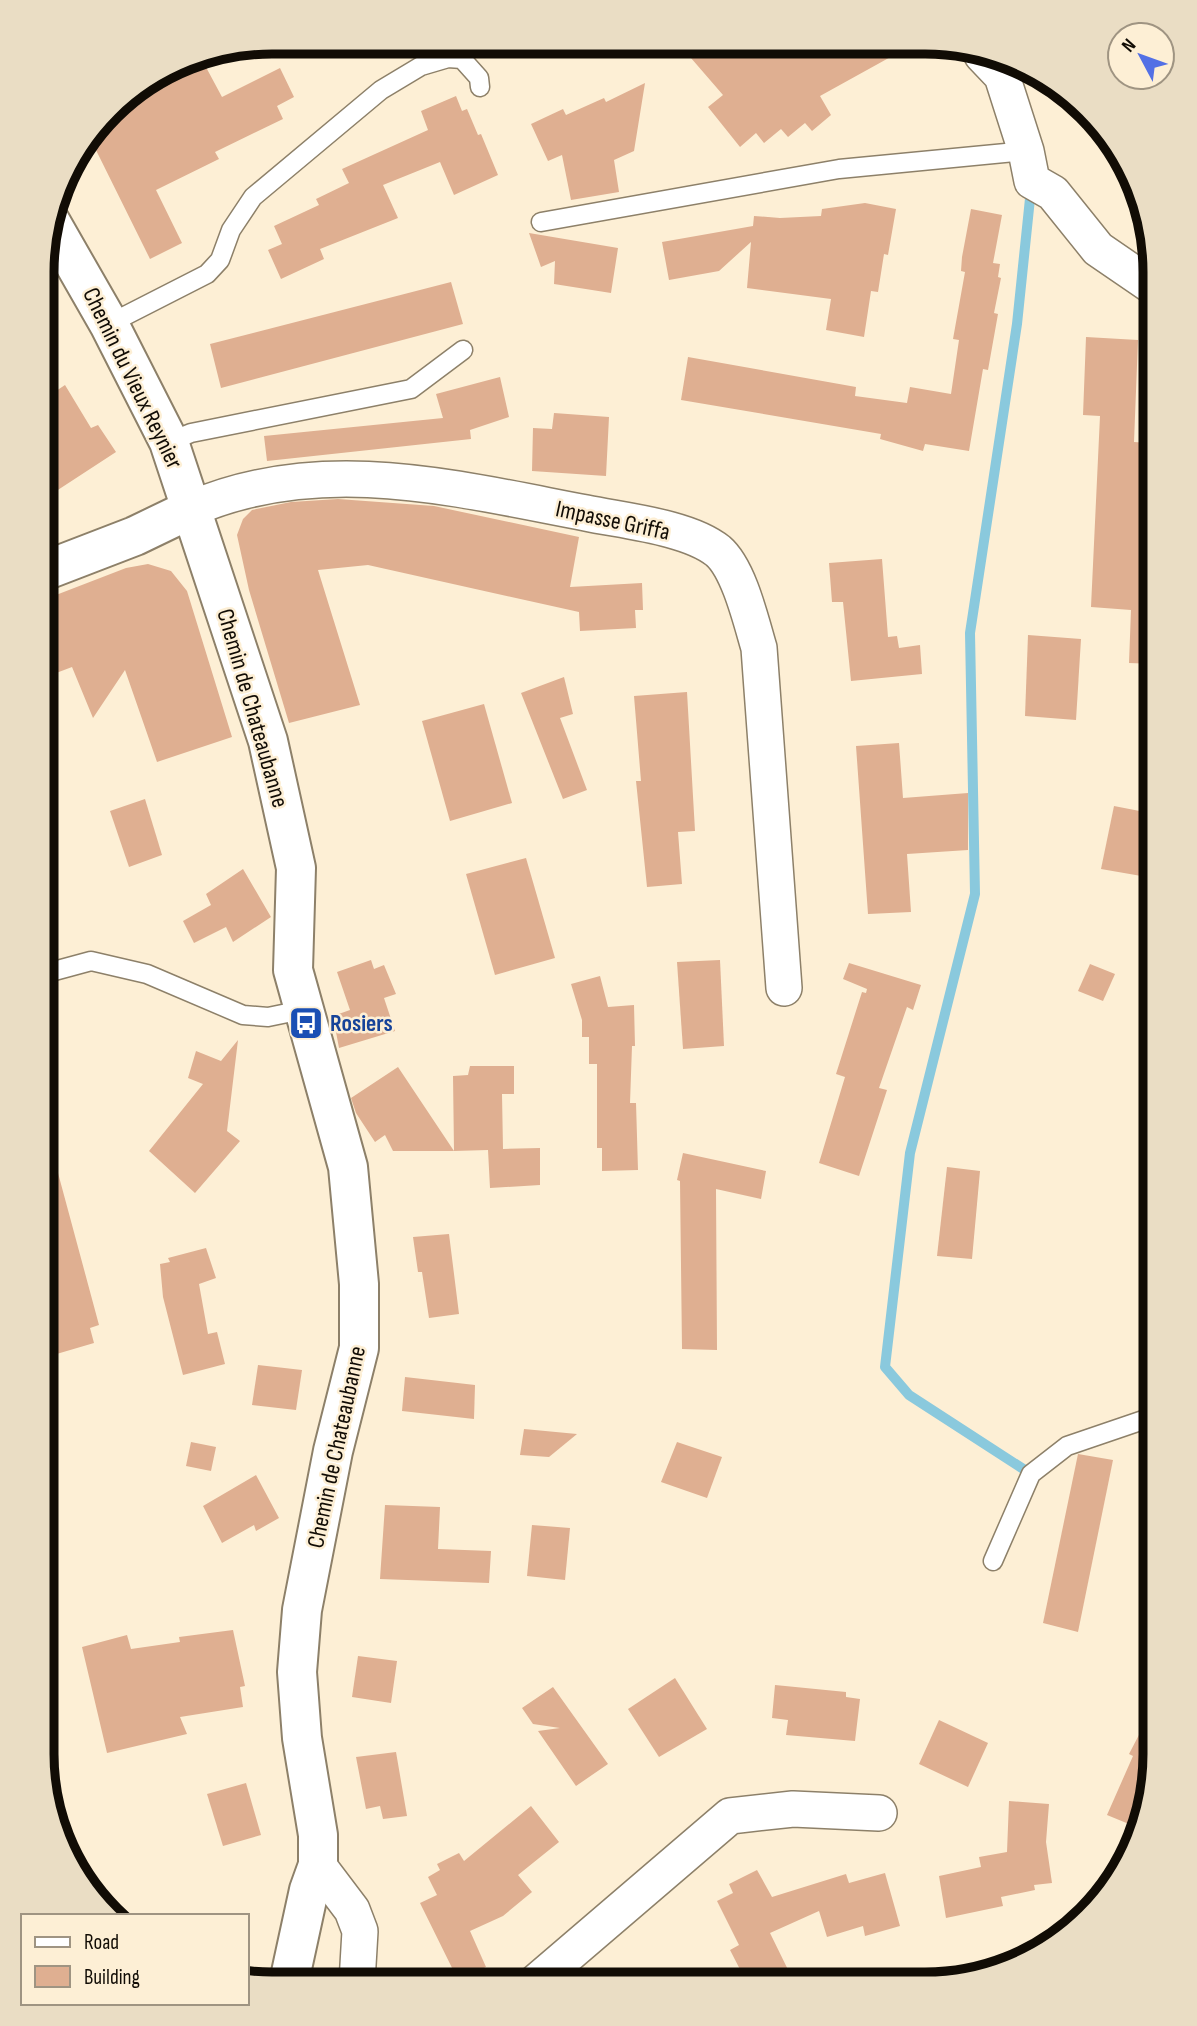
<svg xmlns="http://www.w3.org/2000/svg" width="1197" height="2026" font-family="'Sofia Sans Condensed',sans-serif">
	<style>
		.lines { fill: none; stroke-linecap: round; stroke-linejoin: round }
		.stream { stroke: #8ac9dd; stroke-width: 10 }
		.building { fill: #dfaf91 }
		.service-casing { stroke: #8d8069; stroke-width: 21 }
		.minor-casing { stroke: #8d8069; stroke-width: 38 }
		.tertiary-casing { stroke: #8d8069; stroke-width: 42 }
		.service { stroke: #fff; stroke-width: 18 }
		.minor { stroke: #fff; stroke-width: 35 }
		.tertiary { stroke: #fff; stroke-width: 38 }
		.labels { text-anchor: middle; stroke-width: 5; stroke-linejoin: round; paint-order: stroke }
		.street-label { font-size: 24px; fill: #110c05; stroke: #fdefd5 }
		.transit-label { font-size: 24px; font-weight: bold; fill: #164399; stroke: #fdefd5; text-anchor: start }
		.rim { fill: none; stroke: #110c05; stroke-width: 9 }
	</style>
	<rect width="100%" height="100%" fill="#fdefd5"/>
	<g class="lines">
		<!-- stream -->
		<path class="stream" d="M 1031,1474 L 909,1395 L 885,1367 L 910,1153 L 975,894 L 970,633 L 1017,324 L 1031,189"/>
	</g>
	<!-- building -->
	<g class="building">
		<path d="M 678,43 L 758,43 L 914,44 L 820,96 L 831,115 L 812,131 L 805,123 L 788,137 L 781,129 L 764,143 L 756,133 L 740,147 L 708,107 L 723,95 Z"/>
		<path d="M 200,56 L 222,97 L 280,68 L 294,97 L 277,106 L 283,119 L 215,152 L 219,159 L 156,190 L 182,243 L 150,259 L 90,138 L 118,103 L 122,111 L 147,83 L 184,59 Z"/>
		<path d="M 645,83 L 634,151 L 614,160 L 619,192 L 571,200 L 562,155 L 548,161 L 531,124 L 563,109 L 566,115 L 604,98 L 606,102 Z"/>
		<path d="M 456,96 L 462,111 L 467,109 L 478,135 L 481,134 L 498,175 L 454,195 L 440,162 L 383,185 L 398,218 L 320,249 L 324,259 L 281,279 L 268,250 L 282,244 L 274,226 L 319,205 L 316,199 L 349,183 L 342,169 L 428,130 L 421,111 Z"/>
		<path d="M 865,203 L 896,209 L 888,255 L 884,254 L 878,292 L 871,291 L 864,337 L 826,330 L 831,299 L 747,288 L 751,242 L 719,271 L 669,280 L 662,242 L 753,226 L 754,216 L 780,218 L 821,216 L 822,209 Z"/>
		<path d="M 971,209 L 1002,215 L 993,263 L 1000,264 L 998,277 L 1001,278 L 994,313 L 998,314 L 988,370 L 983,369 L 969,451 L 925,444 L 923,451 L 880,439 L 881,434 L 681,400 L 688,357 L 856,387 L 855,396 L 907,403 L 910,387 L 951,394 L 959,340 L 953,339 L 965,272 L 961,271 L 962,257 Z"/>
		<path d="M 529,233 L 618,248 L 611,293 L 554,284 L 555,261 L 541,267 Z"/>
		<path d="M 451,282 L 463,324 L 221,388 L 210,344 Z"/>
		<path d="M 1086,337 L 1138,340 L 1134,442 L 1150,443 L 1142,611 L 1155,612 L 1155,664 L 1129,663 L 1131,610 L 1091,607 L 1100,416 L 1083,415 Z"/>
		<path d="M 500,377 L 509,417 L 470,430 L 471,439 L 267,461 L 264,436 L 443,418 L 436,394 Z"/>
		<path d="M 65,385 L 91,428 L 98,425 L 116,452 L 44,499 L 44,399 Z"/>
		<path d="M 554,413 L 609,417 L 606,476 L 532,471 L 533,428 L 552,429 Z"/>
		<path d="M 338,499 L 434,506 L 579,537 L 570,587 L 642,583 L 643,610 L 635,610 L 636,628 L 580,631 L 579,612 L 368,565 L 318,570 L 360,705 L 289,723 L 249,590 L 237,535 L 243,519 L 252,510 L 291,502 Z"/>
		<path d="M 882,559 L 888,637 L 897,636 L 899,648 L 920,645 L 922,674 L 851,681 L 843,602 L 832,602 L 829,563 Z"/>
		<path d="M 148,564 L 171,571 L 187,591 L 232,737 L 157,762 L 125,670 L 93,718 L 72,667 L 43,678 L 43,600 L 126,568 Z"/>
		<path d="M 1028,635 L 1081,639 L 1076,720 L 1025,716 Z"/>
		<path d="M 564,677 L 573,714 L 560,718 L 587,790 L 563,799 L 521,693 Z"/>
		<path d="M 687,692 L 695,831 L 678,832 L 682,884 L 647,887 L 636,781 L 641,781 L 634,696 Z"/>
		<path d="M 484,704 L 512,803 L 450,821 L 422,721 Z"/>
		<path d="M 899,743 L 903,798 L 968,793 L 968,850 L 907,854 L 911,912 L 868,914 L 856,746 Z"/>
		<path d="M 145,799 L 162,855 L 129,867 L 110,811 Z"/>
		<path d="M 1114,806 L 1155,814 L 1155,846 L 1147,877 L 1101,869 Z"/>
		<path d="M 526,858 L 555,958 L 495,975 L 466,874 Z"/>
		<path d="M 243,869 L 271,917 L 233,942 L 226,927 L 194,943 L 183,921 L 211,905 L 206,894 Z"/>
		<path d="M 371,960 L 374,969 L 384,965 L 396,994 L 384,998 L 395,1031 L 339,1048 L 333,1016 L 350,1010 L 337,972 Z"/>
		<path d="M 720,960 L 724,1046 L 683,1049 L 677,962 Z"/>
		<path d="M 849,963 L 921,985 L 913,1010 L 907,1007 L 879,1088 L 887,1090 L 859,1176 L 819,1163 L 845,1077 L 836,1074 L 862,992 L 866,993 L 867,989 L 843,979 Z"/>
		<path d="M 1090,964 L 1115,974 L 1103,1001 L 1078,991 Z"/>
		<path d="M 600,976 L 608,1007 L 634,1005 L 635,1046 L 632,1046 L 630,1103 L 636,1103 L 638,1170 L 602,1171 L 602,1148 L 597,1148 L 597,1064 L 589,1064 L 589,1037 L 582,1037 L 582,1020 L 571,984 Z"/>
		<path d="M 238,1040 L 227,1131 L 240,1141 L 195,1193 L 149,1151 L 203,1084 L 188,1078 L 196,1051 L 221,1061 Z"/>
		<path d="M 470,1066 L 514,1066 L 514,1094 L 502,1094 L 503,1149 L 540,1148 L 540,1185 L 490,1188 L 488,1150 L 454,1151 L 453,1076 L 468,1075 Z"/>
		<path d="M 398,1067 L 454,1151 L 393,1151 L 385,1135 L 375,1142 L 356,1113 L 351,1098 Z"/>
		<path d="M 51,1147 L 99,1325 L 90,1328 L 94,1343 L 43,1358 L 43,1148 Z"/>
		<path d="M 683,1153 L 766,1171 L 761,1199 L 716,1189 L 717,1350 L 682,1349 L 680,1181 L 677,1180 Z"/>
		<path d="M 947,1167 L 980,1171 L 972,1259 L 937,1256 Z"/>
		<path d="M 449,1234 L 459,1314 L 429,1318 L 422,1272 L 418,1272 L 413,1237 Z"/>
		<path d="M 206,1248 L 216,1278 L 199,1284 L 208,1334 L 217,1332 L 225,1364 L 183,1375 L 163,1297 L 160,1264 L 170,1262 L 168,1258 Z"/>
		<path d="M 258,1365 L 302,1370 L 296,1410 L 252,1405 Z"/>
		<path d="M 405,1377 L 475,1385 L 474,1419 L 402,1411 Z"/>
		<path d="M 524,1429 L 577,1434 L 549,1457 L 520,1455 Z"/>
		<path d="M 191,1442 L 216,1447 L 211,1471 L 186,1466 Z"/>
		<path d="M 677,1442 L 722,1457 L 707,1498 L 661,1482 Z"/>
		<path d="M 1078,1454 L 1113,1460 L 1078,1632 L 1043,1623 Z"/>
		<path d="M 256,1475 L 279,1518 L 256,1531 L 254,1525 L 222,1543 L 203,1506 Z"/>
		<path d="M 385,1505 L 440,1507 L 438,1549 L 491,1551 L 489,1583 L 380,1579 Z"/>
		<path d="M 532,1525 L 570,1528 L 565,1580 L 527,1576 Z"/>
		<path d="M 233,1630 L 245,1686 L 240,1687 L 243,1707 L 180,1717 L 187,1734 L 107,1753 L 82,1647 L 127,1635 L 131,1649 L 180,1642 L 179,1637 Z"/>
		<path d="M 358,1656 L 397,1661 L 391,1703 L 352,1697 Z"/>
		<path d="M 675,1678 L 707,1729 L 659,1757 L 628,1709 Z"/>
		<path d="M 775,1685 L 846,1692 L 846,1697 L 860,1699 L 855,1741 L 786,1735 L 788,1720 L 772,1718 Z"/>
		<path d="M 553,1687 L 608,1764 L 576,1786 L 538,1731 L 560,1728 L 533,1724 L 522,1708 Z"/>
		<path d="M 1154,1706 L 1154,1769 L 1141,1829 L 1107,1815 L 1133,1756 L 1129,1754 Z"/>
		<path d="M 939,1720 L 988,1743 L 968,1787 L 919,1764 Z"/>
		<path d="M 396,1752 L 407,1816 L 383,1819 L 380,1806 L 366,1809 L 356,1757 Z"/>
		<path d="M 246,1783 L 261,1835 L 223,1846 L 207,1794 Z"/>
		<path d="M 1009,1801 L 1049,1804 L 1046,1842 L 1052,1883 L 1034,1885 L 1035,1890 L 1001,1897 L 1003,1906 L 946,1918 L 939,1876 L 981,1867 L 979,1857 L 1007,1852 Z"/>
		<path d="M 531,1806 L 559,1842 L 518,1875 L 532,1892 L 503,1916 L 470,1931 L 486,1967 L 458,1980 L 420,1903 L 437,1895 L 428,1877 L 440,1870 L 437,1864 L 459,1853 L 464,1861 Z"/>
		<path d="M 757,1870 L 772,1897 L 846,1874 L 849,1883 L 885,1873 L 900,1926 L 865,1936 L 863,1926 L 827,1937 L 819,1911 L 770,1933 L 795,1984 L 747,1983 L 730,1950 L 739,1945 L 717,1901 L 733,1893 L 729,1884 Z"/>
	</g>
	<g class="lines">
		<!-- service casing -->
		<g class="service-casing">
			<g id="service">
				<path d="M 541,222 L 839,169 L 1026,151"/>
				<path d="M 109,324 L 207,274 L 220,260 L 231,230 L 253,197 L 381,90 L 421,66 L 448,58 L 462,59 L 479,78 L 480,87"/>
				<path d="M 169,442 L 191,433 L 411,389 L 463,350"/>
				<path d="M 43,974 L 91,961 L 147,974 L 243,1015 L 268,1017 L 302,1010"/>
				<path d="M 993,1561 L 1031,1474 L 1067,1446 L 1155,1416"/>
			</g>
		</g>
		<!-- minor casing -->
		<g class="minor-casing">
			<g id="minor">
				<path d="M 982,55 L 1002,76 L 1026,151 L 1032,181 L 1053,193 L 1098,249 L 1155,288"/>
				<path d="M 191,509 C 320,453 454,488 586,513 C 624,521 688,527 718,551 C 739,569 751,621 759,648 L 784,988"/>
				<path d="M 318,1865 L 352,1910 L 360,1931 L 357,1982"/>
				<path d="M 535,1983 L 730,1816 L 793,1809 L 879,1813"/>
			</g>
		</g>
		<!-- tertiary casing -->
		<g class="tertiary-casing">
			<g id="tertiary">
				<path d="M 50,221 L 109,324 L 169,442 L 268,741 L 296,868 L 293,970 L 348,1167 L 359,1284 L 359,1348 L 333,1451 L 302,1610 L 297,1672 L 302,1738 L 318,1835 L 318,1865 L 309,1890 L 289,1982"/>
				<path d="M 44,571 L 135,536 L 191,509"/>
			</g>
		</g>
		<!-- service -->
		<use href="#service" class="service"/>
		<!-- minor -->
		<use href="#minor" class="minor"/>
		<!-- tertiary -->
		<use href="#tertiary" class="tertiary"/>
	</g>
	<!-- icons -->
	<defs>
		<g id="bus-square" transform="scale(1.75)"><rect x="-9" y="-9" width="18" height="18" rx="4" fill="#1a4fb4" stroke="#fdefd5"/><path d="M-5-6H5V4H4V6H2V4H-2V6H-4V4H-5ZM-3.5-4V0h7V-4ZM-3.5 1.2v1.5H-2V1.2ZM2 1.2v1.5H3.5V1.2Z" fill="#fff"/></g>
	</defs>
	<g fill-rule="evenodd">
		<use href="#bus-square" x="306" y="1023"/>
	</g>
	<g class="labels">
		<!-- street labels -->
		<g class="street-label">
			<text transform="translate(133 378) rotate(64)" y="8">Chemin du Vieux Reynier</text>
			<text transform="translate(613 520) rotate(12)" y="8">Impasse Griffa</text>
			<text transform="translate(253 708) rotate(74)" y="8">Chemin de Chateaubanne</text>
			<text transform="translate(336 1447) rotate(-78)" y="8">Chemin de Chateaubanne</text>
		</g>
		<!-- transit labels -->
		<g class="transit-label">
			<text x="330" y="1031">Rosiers</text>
		</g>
	</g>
	<!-- crop -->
	<path d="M0 0H1197V2026H0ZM272 54H925A218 218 0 0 1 1143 272V1754A218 218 0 0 1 925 1972H272A218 218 0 0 1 54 1754V272A218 218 0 0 1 272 54Z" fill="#eaddc4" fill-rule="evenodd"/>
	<path class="rim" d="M272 54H925A218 218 0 0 1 1143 272V1754A218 218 0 0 1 925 1972H272A218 218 0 0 1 54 1754V272A218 218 0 0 1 272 54Z"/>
	<!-- legend -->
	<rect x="21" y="1914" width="228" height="91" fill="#fdefd5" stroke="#9f9482" stroke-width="2"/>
	<rect x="35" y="1937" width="35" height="10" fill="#ffffff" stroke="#9f9482" stroke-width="2"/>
	<text x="84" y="1949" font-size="21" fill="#110c05">Road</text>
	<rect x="35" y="1966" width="35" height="21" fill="#dfaf91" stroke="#9f9482" stroke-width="2"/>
	<text x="84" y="1984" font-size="21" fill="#110c05">Building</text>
	<!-- north arrow -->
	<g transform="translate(1141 56) rotate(311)"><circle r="33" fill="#fdefd5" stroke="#9f9482" stroke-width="2"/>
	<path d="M0-5L12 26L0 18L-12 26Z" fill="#5370e5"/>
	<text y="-10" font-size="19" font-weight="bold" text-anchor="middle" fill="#110c05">N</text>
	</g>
</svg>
